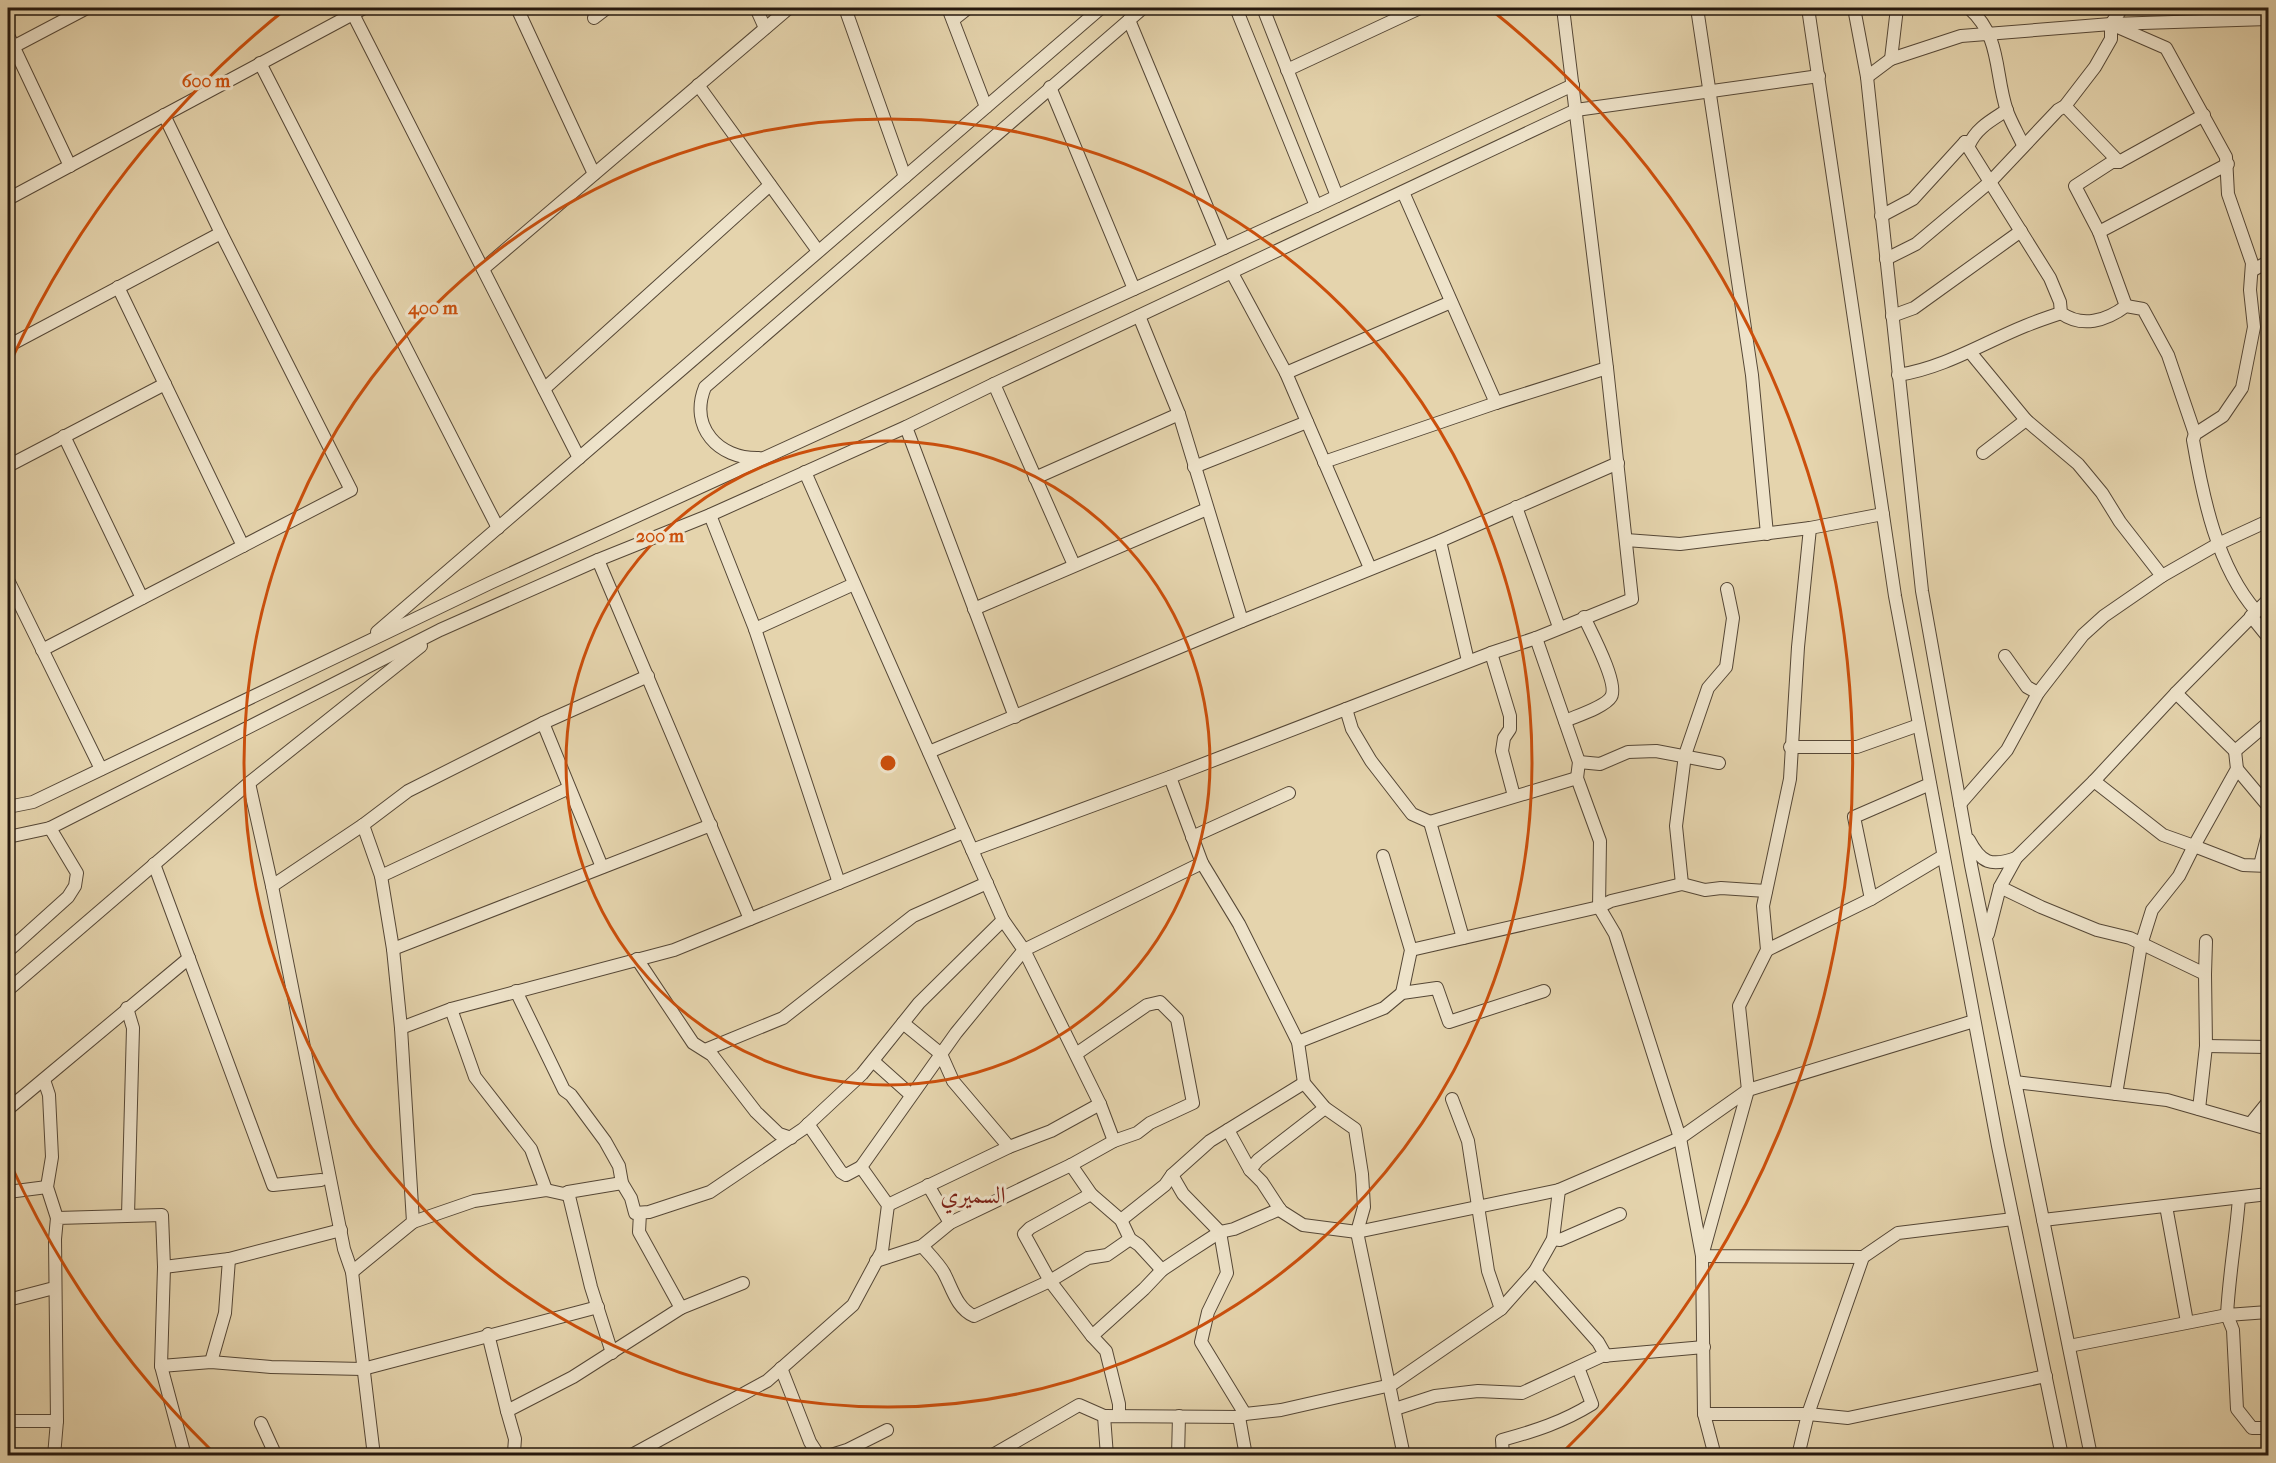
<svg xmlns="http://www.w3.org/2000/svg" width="2276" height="1463" font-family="'IM FELL French Canon',Amiri,serif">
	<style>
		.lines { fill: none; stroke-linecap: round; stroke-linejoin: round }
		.minor-casing { stroke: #554736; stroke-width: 14 }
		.minor { stroke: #eee3ca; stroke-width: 12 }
		.ring { fill: none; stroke: #cb4f0c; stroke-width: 3 }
		.labels { text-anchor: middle; stroke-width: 6; stroke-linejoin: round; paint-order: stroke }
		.neighbourhood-label { font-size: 24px; fill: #7a1f14; stroke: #eee3ca }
		.centre { fill: #cb4f0c; stroke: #eee3ca; stroke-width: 3 }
		.ring-label { font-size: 18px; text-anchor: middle; font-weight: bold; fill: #cb4f0c; stroke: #eee3ca; stroke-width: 6; stroke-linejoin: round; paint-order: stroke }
	</style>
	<rect width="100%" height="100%" fill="#e5d4ad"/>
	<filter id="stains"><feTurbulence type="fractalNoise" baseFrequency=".00333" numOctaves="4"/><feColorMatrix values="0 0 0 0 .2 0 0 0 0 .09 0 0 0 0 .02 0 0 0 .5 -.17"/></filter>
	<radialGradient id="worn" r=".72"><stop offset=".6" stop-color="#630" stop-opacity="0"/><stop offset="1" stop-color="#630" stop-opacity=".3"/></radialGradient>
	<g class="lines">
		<!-- minor casing -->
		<g class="minor-casing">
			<g id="minor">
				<path d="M 517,8 L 594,174"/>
				<path d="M 756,8 L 765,28"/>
				<path d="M 845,8 L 905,177"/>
				<path d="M 948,8 L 986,107"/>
				<path d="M 1236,8 L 1316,206"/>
				<path d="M 1263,8 L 1337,196"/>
				<path d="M 1697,8 L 1752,375 L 1767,534"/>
				<path d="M 1808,8 L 1895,596 L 1998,1146 L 2062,1456"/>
				<path d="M 1854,8 L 1867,77 L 1922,591 L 1971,865 L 2091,1456"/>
				<path d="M 1969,8 C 2002,38 1994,72 2007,111 C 2011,122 2018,134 2023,145"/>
				<path d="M 353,14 L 579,458"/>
				<path d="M 594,18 L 607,8"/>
				<path d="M 953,20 L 968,8"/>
				<path d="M 1129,20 L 1224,248"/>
				<path d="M 2111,24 L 2166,48 L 2226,157 L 2228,194 L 2252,263 L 2250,290 L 2254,327 L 2242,388 L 2223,416 L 2195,434 L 2193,440 C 2203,498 2217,566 2256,611"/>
				<path d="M 8,35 L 70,166"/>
				<path d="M 13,47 L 87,8"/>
				<path d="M 1891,59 L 1897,8"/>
				<path d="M 260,63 L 498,528"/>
				<path d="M 1287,70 L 1420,8"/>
				<path d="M 1867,77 L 1891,59 L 1961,36 L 2111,24 L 2268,19"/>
				<path d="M 698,85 L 818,251"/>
				<path d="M 1050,87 L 1134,289"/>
				<path d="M 2065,106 L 2119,162"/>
				<path d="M 1965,142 L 2050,278 L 2060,302 L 2061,313 C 2082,328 2106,321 2126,306 L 2143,309 L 2168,355 L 2195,434"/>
				<path d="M 1403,192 L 1496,403"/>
				<path d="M 8,199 L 364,8"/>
				<path d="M 1881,216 L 1913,199 L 1965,142 L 1969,145 C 1976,128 1992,120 2007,110"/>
				<path d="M 2099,232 L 2228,164"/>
				<path d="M 1886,259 L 1916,244 L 1991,181 L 2058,110 L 2065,106 L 2095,67 L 2111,39 L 2111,24 L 2122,8"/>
				<path d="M 483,269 L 789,8"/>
				<path d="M 2253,270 L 2268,262"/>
				<path d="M 1232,273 L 1286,373 L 1370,568"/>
				<path d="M 118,287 L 243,546"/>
				<path d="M 2126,306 L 2099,232 L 2075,186 L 2112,162 L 2119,162 L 2204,115"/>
				<path d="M 1139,316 L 1179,414 L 1242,621"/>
				<path d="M 1892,316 L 1914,308 L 2021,231"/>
				<path d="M 8,346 L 221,233"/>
				<path d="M 1970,352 L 2026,420 L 2078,464 L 2102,493 L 2120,522 L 2162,576"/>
				<path d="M 1286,373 L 1451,302"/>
				<path d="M 1898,375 C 1944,368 1983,343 2025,326 C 2037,321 2049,317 2061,313"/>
				<path d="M 994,384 L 1074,565"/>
				<path d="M 544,389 L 770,185"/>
				<path d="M 906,427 L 1015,717"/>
				<path d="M 64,436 L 142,598"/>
				<path d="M 1983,453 L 2026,420"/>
				<path d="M 759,458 C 718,459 689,427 705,387 L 1143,8"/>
				<path d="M 1324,462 L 1496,403 L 1607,368"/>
				<path d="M 8,466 L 165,384"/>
				<path d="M 1194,467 L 1307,422"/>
				<path d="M 1035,478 L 1179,414"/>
				<path d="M 1516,507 L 1559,627"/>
				<path d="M 710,515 L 755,629 L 839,883"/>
				<path d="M 1810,528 L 1798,647 L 1790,779 L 1763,906 L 1767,950 L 1739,1006 L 1748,1090 L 1702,1256 L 1863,1257"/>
				<path d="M 1626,540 L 1680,544 L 1810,528 L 1883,514"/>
				<path d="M 1440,541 L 1468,661"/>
				<path d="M 598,560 L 750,919"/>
				<path d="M 8,580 L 101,769"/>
				<path d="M 974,609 L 1207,509"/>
				<path d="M 2251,616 L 2268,637"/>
				<path d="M 755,629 L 854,584"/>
				<path d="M 377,632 L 1101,8"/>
				<path d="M 1536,638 L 1579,762 L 1577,778 L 1600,841 L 1599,907 L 1615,934 L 1680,1138 L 1702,1256 L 1704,1414 L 1715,1456"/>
				<path d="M 42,650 L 351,490 L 221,233 L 164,115"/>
				<path d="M 1491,653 L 1510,716 L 1510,729 L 1504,738 L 1502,751 L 1514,796"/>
				<path d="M 2005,656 L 2027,687 L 2038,693"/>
				<path d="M 2176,693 L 2235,751 L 2268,723"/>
				<path d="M 1346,709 L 1352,729 L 1371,761 L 1412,814 L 1430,822"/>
				<path d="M 1565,721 C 1576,716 1605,707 1611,697 C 1619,684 1591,632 1584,617"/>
				<path d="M 543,723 L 602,867"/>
				<path d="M 1790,747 L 1857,747 L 1919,725"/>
				<path d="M 929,752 L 1242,621 L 1440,541 L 1618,463"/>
				<path d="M 1579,762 L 1600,764 L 1628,752 L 1656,751 L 1719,763"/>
				<path d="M 2237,769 L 2268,806"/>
				<path d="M 1170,777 L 1202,863 L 1239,924 L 1298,1042 L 1304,1083 L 1325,1108 L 1355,1129 L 1362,1174 L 1364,1207 L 1357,1232 L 1404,1456"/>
				<path d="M 2094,781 L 2163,835 L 2194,846 L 2237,769 L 2235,751"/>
				<path d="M 249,783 L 272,886 L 344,1249 L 352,1272 L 374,1456"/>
				<path d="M 1960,804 L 2007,750 L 2038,693 L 2083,635 L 2104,616 L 2162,576 L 2218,544 L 2268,521"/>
				<path d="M 8,807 L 33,802 L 490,583 L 1316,206 L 1573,85"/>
				<path d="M 8,837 L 50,828 L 440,630 L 598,560 L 710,515 L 906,427 L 994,384 L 1576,110 L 1819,76"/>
				<path d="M 1192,837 L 1289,793"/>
				<path d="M 1969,840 C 1981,863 1991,867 2016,858"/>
				<path d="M 972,850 L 1170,777 L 1491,653 L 1536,638 L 1632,599 L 1607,368 L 1563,8"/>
				<path d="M 1383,856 L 1411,950 L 1402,993"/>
				<path d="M 154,864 L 273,1185 L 321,1180"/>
				<path d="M 2260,865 L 2268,834"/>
				<path d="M 381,876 L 569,788"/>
				<path d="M 1682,884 L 1676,826 L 1685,755 L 1708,688 L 1726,667 L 1733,618 L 1727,589"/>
				<path d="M 272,886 L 363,825 L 408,791 L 543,723 L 648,676"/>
				<path d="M 2000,887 L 2041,907 L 2097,930 L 2130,938 L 2205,974 L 2206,1046 L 2199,1109"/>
				<path d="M 1871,899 L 1854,817 L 1930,784"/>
				<path d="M 1988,934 L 2000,887 L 2016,858 L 2094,781 L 2176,693 L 2268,600"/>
				<path d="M 1463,938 L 1430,822 L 1577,778"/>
				<path d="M 393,949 L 711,825"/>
				<path d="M 1411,950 L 1599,907 L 1611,901 L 1682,884 L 1705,890 L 1721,888 L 1766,891"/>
				<path d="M 1767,950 L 1871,899 L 1943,856"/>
				<path d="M 8,951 L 68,897 L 75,886 L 77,873 L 50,828"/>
				<path d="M 637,959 L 693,1043 L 712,1055 L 756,1112 L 779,1134 L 791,1138"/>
				<path d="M 2205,974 L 2206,941"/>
				<path d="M 8,990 L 249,783 L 421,646"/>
				<path d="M 516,991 L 564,1090 L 571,1095 L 605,1141 L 619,1166 L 622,1183 L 631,1198 L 635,1213 L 649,1212 L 710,1192 L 803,1129 L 862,1074 L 919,1003 L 1003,920"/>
				<path d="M 127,1008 L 133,1028 L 128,1215"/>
				<path d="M 451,1009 L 475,1077 L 531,1149 L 546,1190"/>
				<path d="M 903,1023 L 941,1054 L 953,1081 L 1009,1147"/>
				<path d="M 401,1028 L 451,1009 L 674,950 L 964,832"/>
				<path d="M 1298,1042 L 1384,1008 L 1402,993 L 1437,988 L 1449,1022 L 1544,991"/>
				<path d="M 2206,1046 L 2268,1047"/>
				<path d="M 705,1050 L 783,1018 L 913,916 L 987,883"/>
				<path d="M 873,1061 L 911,1095"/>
				<path d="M 44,1080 L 49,1095 L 52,1157 L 47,1187 L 57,1218"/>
				<path d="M 2015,1082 L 2167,1100 L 2268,1129"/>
				<path d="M 2116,1094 L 2141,945 L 2152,910 L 2179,876 L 2194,846 L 2243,865 L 2268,866"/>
				<path d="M 1452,1099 L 1468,1141 L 1488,1271 L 1501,1309"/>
				<path d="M 8,1109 L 189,958"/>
				<path d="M 2251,1123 L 2268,1102"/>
				<path d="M 808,1124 L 841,1172 L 846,1175 L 861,1167"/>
				<path d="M 1228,1130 L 1250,1170 L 1262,1182 L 1281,1211 L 1303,1225 L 1357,1232 L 1559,1190 L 1680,1138 L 1748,1090 L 1974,1021"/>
				<path d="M 1114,1141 L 1100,1104 L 1024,950 L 1202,863"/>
				<path d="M 1071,1165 L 1091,1194 L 1121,1220 L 1130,1239 L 1139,1245 L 1162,1270"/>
				<path d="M 1250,1170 L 1258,1160 L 1325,1108"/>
				<path d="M 1172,1175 L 1183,1194 L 1220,1232 L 1227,1273 L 1208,1312 L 1201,1342 L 1245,1414"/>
				<path d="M 928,1185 L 950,1223"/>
				<path d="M 8,1192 L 47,1187"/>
				<path d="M 1091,1194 L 1030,1228 L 1024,1234 L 1050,1281 L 1092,1336 L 1106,1351 L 1119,1404 L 1119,1416"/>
				<path d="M 2239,1198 C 2236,1237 2229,1275 2227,1315 L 2268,1312"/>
				<path d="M 888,1205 L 1009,1147 L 1051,1131 L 1100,1104"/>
				<path d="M 2166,1206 L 2187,1322"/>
				<path d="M 1121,1220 L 1165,1185 L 1172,1175 L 1210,1141 L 1304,1083"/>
				<path d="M 2043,1220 L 2268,1194"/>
				<path d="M 413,1222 L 474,1201 L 546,1190 L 564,1194 L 568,1192"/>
				<path d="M 1553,1239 L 1560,1240 L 1620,1214"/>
				<path d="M 922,1246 C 929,1254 939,1264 944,1273 C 952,1288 957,1309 974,1316 L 1050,1281 L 1088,1258 L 1107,1255 L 1130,1239"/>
				<path d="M 876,1261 L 922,1246 L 950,1223 L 1071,1165 L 1114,1141 L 1137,1133 L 1150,1123 L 1193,1103 L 1177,1019 L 1160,1002 L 1147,1005 L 1076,1054"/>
				<path d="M 164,1267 L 229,1259 L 341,1230"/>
				<path d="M 1535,1271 L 1598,1342 L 1606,1356"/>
				<path d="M 352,1272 L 413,1222 L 401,1028 L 393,949 L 381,876 L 363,825"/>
				<path d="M 8,1300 L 50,1289"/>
				<path d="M 681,1308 L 743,1283"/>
				<path d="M 488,1334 L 507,1411"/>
				<path d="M 1092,1336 L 1144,1289 L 1162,1270 L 1186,1254 L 1220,1232 L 1234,1229 L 1280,1209"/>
				<path d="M 2069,1346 L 2227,1315 L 2233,1330 L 2237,1409 L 2252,1428 L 2268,1428"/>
				<path d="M 612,1353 L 591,1287 L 568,1192 L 622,1183"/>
				<path d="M 211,1362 L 225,1313 L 229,1259"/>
				<path d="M 161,1366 L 211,1362 L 271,1367 L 363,1369 L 598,1307"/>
				<path d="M 781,1368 L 810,1442 L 819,1456"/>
				<path d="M 1395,1409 L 1435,1396 L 1478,1391 L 1522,1393 L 1602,1356 L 1704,1347"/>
				<path d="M 1704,1414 L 1808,1414 L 1848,1418 L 2046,1376"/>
				<path d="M 1239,1417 L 1246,1456"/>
				<path d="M 8,1421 L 57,1421"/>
				<path d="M 261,1423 L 276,1456"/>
				<path d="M 54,1456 L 57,1421 L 55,1239 L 57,1218 L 162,1215 L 164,1267 L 161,1366 L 185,1456"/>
				<path d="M 509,1456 L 514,1452 L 515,1439 L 507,1411 L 573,1377 L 681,1308 L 639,1232 L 640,1213"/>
				<path d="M 630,1456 L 767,1381 L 853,1305 L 882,1251 L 888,1205 L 861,1167 L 956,1033 L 1024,950 L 1003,920 L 805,472"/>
				<path d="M 828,1456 L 847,1450 L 887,1430"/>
				<path d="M 991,1456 L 1079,1405 L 1104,1416"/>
				<path d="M 1107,1456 L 1104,1416 L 1239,1417 L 1245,1414 L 1281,1410 L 1391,1385 L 1501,1309 L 1535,1271 L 1553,1239 L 1559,1190"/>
				<path d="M 1178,1456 L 1179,1416"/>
				<path d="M 1503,1456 L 1502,1440 C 1535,1431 1563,1422 1592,1404 L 1579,1370"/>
				<path d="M 1798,1456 L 1808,1414 L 1863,1257 L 1898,1233 L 2013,1219"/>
			</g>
		</g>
		<!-- minor -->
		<use href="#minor" class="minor"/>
	</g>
	<!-- distance rings -->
	<g class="ring">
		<circle cx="888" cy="763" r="322"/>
		<circle cx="888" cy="763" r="644"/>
		<path d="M212 1451A965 965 0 0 1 10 1163M10 363A965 965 0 0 1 287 8M1489 8A965 965 0 0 1 1564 1451"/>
	</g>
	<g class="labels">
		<!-- neighbourhood labels -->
		<g class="neighbourhood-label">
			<text x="973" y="1203">السميري</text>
		</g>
	</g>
	<circle cx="888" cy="763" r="9" class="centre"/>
	<g class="ring-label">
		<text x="206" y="87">600 m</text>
		<text x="433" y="314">400 m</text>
		<text x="660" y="542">200 m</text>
	</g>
	<!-- margin -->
	<rect width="2276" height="1463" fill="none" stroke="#e5d4ad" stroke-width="30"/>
	<rect x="9" y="9" width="2258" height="1445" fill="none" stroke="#25180e" stroke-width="3"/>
	<rect x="15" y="15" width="2246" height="1433" fill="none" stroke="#25180e" stroke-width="1.5"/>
	<rect width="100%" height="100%" filter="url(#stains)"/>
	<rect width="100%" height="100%" fill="url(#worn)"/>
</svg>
